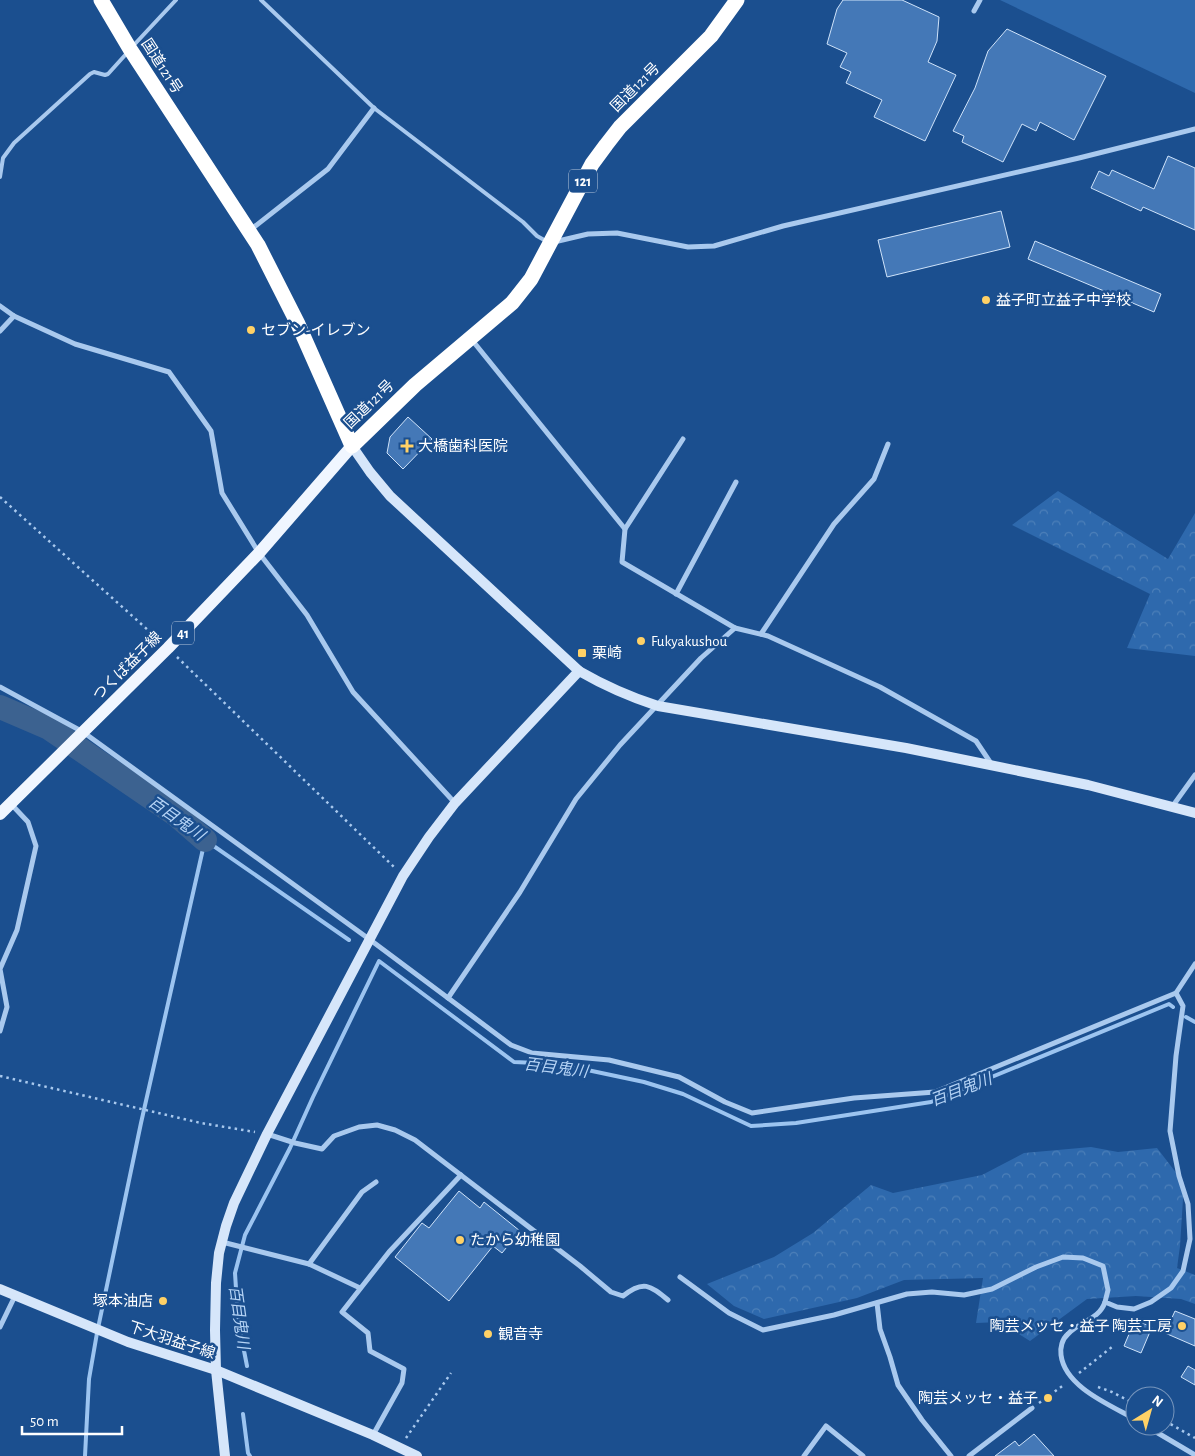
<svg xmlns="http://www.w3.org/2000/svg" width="1195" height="1456" font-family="'Alegreya Sans','Noto Sans JP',sans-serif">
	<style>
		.forest { fill: url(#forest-crowns) }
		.pitch { fill: #2e69ad }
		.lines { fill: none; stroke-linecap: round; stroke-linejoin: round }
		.stream { stroke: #9cc4f0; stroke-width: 4 }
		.river { stroke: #3c6290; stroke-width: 24 }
		.building { fill: #4478b7; stroke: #cfe3fa }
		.path { stroke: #a9c9ee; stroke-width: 2.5; stroke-dasharray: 2.5 4; stroke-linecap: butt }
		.lane { stroke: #a9c9ee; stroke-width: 4 }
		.street { stroke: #a9c9ee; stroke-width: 5 }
		.secondary { stroke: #d6e6fa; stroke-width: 10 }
		.primary { stroke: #f0f6ff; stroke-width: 12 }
		.highway { stroke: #fff; stroke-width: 15 }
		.poi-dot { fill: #ffd166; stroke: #1b4f8f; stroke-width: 2 }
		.labels { text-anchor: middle; stroke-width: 5; stroke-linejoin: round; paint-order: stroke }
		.shield { fill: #1b4f8f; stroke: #bbcadd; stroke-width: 1 }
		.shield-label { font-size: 14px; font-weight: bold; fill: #fff }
		.street-label { font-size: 15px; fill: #fff; stroke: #1b4f8f }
		.poi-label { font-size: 15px; fill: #fff; stroke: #1b4f8f; text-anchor: start }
		.water-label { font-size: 16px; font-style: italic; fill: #b5d3f5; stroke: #1b4f8f }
	</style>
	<defs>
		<pattern id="forest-crowns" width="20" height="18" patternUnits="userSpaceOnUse" patternTransform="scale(1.25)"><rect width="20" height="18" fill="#2e69ad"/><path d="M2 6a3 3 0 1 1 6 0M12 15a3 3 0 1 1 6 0" fill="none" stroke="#4d80b9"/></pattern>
	</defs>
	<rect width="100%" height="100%" fill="#1b4f8f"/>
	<!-- forest -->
	<g class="forest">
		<path d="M 1058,491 L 1168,559 L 1195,513 L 1195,656 L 1127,648 L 1150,594 L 1012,525 Z"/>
		<path d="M 1091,1147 L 1118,1152 L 1157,1148 L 1184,1183 L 1180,1246 L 1177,1268 L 1195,1275 L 1195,1304 L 1181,1299 L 1136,1296 L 1087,1299 L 1030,1341 L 1000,1322 L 976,1323 L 983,1278 L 904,1280 L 857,1298 L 764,1319 L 734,1306 L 707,1284 L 774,1257 L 813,1233 L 871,1185 L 893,1193 L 982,1175 L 1024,1153 Z"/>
	</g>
	<!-- pitch -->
	<path class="pitch" d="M 1000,0 L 1195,0 L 1195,93 Z"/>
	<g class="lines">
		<!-- stream -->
		<g class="stream">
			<path d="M 1186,1017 L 1195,1022"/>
			<path d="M 247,1366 L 238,1320 L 235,1273 L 245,1235 L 290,1148 L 313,1097 L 379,961 L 514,1062 L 559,1064 L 644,1082 L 683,1094 L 751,1126 L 796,1123 L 931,1102 L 1169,1004 L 1173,1007"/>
			<path d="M 243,1414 L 248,1453 L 250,1456"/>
			<path d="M 85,1456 L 89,1379 L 97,1333 L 141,1123 L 205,840 L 349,940"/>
		</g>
		<!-- river -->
		<path class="river" d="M 0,707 L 49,728 L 175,814 L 205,840"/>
	</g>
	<!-- building -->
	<g class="building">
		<path d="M 843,0 L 902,0 L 939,17 L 937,41 L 928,62 L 956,75 L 925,141 L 874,117 L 882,100 L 846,83 L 851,72 L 840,67 L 847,53 L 827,44 L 837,9 Z"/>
		<path d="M 1007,29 L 1106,76 L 1074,140 L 1040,122 L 1036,131 L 1022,124 L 1003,162 L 962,142 L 964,136 L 953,131 L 975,88 L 988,51 Z"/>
		<path d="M 1168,156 L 1195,168 L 1195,230 L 1143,207 L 1141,211 L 1091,188 L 1099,171 L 1109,176 L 1112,170 L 1154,189 Z"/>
		<path d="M 1001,211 L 1010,247 L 887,277 L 878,240 Z"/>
		<path d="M 1035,241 L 1161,294 L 1154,312 L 1028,259 Z"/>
		<path d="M 408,417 L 432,439 L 403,469 L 387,453 L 390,437 Z"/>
		<path d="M 459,1191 L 480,1208 L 484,1202 L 520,1231 L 502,1253 L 493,1246 L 449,1301 L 395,1257 L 422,1223 L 429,1228 Z"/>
		<path d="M 1175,1311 L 1195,1319 L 1195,1346 L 1165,1333 Z"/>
		<path d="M 1135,1320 L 1152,1327 L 1141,1353 L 1124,1346 Z"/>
		<path d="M 1188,1366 L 1195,1370 L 1195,1385 L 1181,1377 Z"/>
		<path d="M 1034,1434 L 1054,1456 L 995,1456 L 1015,1441 L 1019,1446 Z"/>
	</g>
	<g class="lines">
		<!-- path -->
		<g class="path">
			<path d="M 0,497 L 159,640"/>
			<path d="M 177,657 L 396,869"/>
			<path d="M 0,1076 L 201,1123 L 255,1132"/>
			<path d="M 1079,1373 L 1112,1347"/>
			<path d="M 1098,1387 L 1112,1392 L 1135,1404"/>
			<path d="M 1039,1403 L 1065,1384"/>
			<path d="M 1165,1421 L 1195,1438"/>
			<path d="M 406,1438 L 451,1373"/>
		</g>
		<!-- lane -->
		<g class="lane">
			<path d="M 261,0 L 374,108 L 523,222 L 537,236 L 546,241"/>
			<path d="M 133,46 L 176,0"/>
			<path d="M 0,177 L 3,158 L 14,143 L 90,74 L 94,72 L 105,75 L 108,74 L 127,53"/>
		</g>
		<!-- street -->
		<g class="street">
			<path d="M 974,11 L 980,0"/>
			<path d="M 249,231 L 328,169 L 374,108"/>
			<path d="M 554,242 L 588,234 L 617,233 L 688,247 L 714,246 L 783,226 L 1079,158 L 1195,129"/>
			<path d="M 0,306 L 14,316 L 75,344 L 169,372 L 211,431 L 222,493 L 259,553 L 307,615 L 353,692 L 455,803"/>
			<path d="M 0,331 L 14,316"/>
			<path d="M 472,340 L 625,529 L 622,562 L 735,628 L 768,636 L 880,687 L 976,741 L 992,765"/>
			<path d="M 625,529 L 683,439"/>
			<path d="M 676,594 L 736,482"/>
			<path d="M 761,634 L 834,524 L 874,479 L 888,444"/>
			<path d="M 0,687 L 83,732 L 369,939 L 511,1045 L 532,1053 L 609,1060 L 679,1077 L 725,1102 L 752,1113 L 854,1098 L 935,1092 L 1176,993 L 1195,964"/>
			<path d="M 1172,807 L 1195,775"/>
			<path d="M 448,998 L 520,892 L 576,799 L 620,745 L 701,658 L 735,628"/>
			<path d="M 0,1031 L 7,1007 L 0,969 L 17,930 L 36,846 L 28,822 L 11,804"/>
			<path d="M 267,1134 L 295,1143 L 322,1149 L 334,1136 L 359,1127 L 377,1125 L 395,1130 L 415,1140 L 580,1266 L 611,1292 L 623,1296 C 643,1280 650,1285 668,1300"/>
			<path d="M 222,1242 L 309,1264 L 360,1288"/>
			<path d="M 309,1264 L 362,1192 L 376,1182"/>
			<path d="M 680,1277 L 729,1313 L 763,1330 L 834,1315 L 907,1294 L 932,1292 L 964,1295 L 992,1289 L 1036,1267 L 1063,1257 L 1083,1258 L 1103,1266 L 1108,1290 L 1105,1302 L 1117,1307 L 1134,1309 L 1151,1302 L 1171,1288 L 1183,1271 L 1190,1239 L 1188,1204 L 1179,1176 L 1170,1131 L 1176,1056 L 1183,1006 L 1176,993"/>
			<path d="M 1105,1302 C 1099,1320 1080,1321 1068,1334 C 1062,1339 1060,1348 1061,1355 C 1065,1387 1110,1405 1135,1419"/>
			<path d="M 877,1303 L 880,1329 L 890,1357 L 898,1385 L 922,1420 L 951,1456"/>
			<path d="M 0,1327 L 15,1296"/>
			<path d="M 1146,1426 L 1195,1455"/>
			<path d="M 373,1435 L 402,1383 L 404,1369 L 370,1351 L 368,1333 L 342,1312 L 389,1252 L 461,1175"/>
			<path d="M 804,1456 L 826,1426 L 863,1456"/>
			<path d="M 969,1456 L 1032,1408"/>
		</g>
		<!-- secondary -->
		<g class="secondary">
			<path d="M 352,446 L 370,472 L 390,496 L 579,671 C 605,686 630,697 658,706 L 906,748 L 1088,785 L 1195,813"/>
			<path d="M 0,1289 L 128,1342 L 216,1370 L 373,1435 L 417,1456"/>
			<path d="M 225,1456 L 216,1370 L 215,1330 L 216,1283 L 219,1253 L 226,1226 L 234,1203 L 267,1134 L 403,876 L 429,837 L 455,803 L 579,671"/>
		</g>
		<!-- primary -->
		<path class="primary" d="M 0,814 L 168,648 L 259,553 L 352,446"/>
		<!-- highway -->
		<path class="highway" d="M 101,0 L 130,49 L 258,245 L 298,324 L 352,446 L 415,385 L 512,303 L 531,279 L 592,164 L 606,145 L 620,127 L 711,36 L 737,0"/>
	</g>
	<!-- markers -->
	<g class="poi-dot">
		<circle cx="986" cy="300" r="5"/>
		<circle cx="251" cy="330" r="5"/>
		<path d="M404.5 438.5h5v5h5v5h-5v5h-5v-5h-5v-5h5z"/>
		<circle cx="641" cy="641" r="5"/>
		<rect x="577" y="648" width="10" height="10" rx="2.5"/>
		<circle cx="460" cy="1240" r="5"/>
		<circle cx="163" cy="1301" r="5"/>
		<circle cx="1182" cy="1326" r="5"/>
		<circle cx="488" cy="1334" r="5"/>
		<circle cx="1048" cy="1398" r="5"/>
	</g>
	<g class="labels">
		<!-- shield labels -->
		<g class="shield">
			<rect x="569" y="169.5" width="28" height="23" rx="4"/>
			<rect x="172" y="621.5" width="22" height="23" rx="4"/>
		</g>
		<g class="shield-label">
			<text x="583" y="186">121</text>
			<text x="183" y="638">41</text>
		</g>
		<!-- street labels -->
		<g class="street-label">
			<text transform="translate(162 66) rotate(57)" y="5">国道121号</text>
			<text transform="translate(635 87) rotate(-45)" y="5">国道121号</text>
			<text transform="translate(369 404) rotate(-44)" y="5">国道121号</text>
			<text transform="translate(127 666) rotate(-45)" y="5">つくば益子線</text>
			<text transform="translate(172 1340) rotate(18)" y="5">下大羽益子線</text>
		</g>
		<!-- poi labels -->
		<g class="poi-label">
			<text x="996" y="305">益子町立益子中学校</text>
			<text x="261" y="335">セブン-イレブン</text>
			<text x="418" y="451">大橋歯科医院</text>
			<text x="651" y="646">Fukyakushou</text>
			<text x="592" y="658">栗崎</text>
			<text x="470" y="1245">たから幼稚園</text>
			<text x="153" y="1306" text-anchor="end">塚本油店</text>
			<text x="1172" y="1331" text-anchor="end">陶芸メッセ・益子 陶芸工房</text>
			<text x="498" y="1339">観音寺</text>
			<text x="1038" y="1403" text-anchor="end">陶芸メッセ・益子</text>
		</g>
		<!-- water labels -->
		<g class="water-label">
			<text transform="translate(177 818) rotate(35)" y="6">百目鬼川</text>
			<text transform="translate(556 1067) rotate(7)" y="6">百目鬼川</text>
			<text transform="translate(961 1089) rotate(-21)" y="6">百目鬼川</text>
			<text transform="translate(240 1317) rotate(82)" y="6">百目鬼川</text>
		</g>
	</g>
	<!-- north arrow -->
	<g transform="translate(1150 1411) rotate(37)"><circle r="24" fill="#1b4f8f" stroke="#7695bc"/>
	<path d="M0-4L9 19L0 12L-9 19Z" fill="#ffd166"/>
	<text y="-8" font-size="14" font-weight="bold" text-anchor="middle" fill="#ffffff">N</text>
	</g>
	<!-- scale -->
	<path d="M22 1426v8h100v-8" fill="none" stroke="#ffffff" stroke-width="2.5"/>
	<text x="30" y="1426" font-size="15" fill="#ffffff" stroke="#1b4f8f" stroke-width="4" paint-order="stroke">50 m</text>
</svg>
